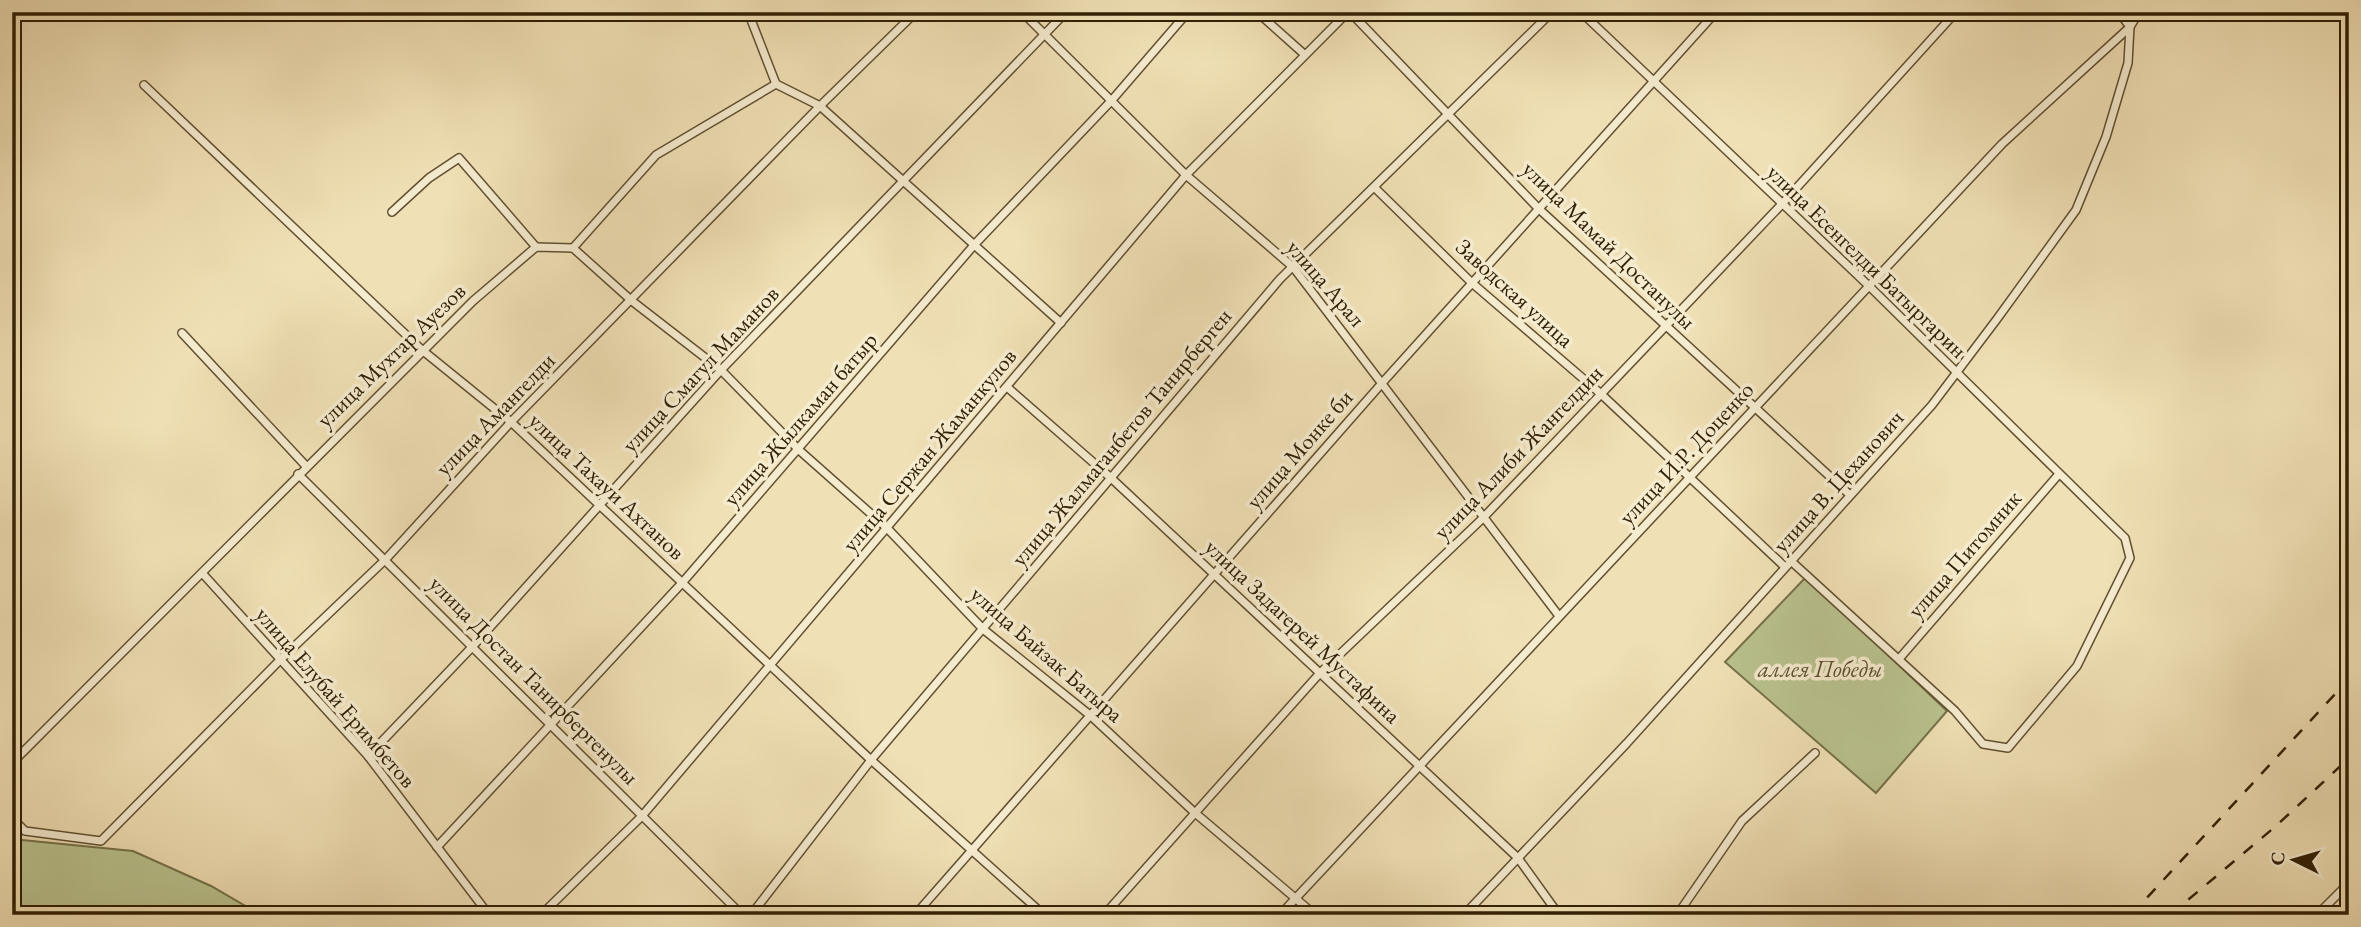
<svg xmlns="http://www.w3.org/2000/svg" width="2361" height="927" font-family="'EB Garamond',serif">
	<style>
		.green { fill: #b9c28e; stroke: #75714a; stroke-width: 2 }
		.lines { fill: none; stroke-linecap: round; stroke-linejoin: round }
		.street-casing { stroke: #615031; stroke-width: 10 }
		.street { stroke: #f5ebcf; stroke-width: 7 }
		.rail { stroke: #312005; stroke-width: 2.5; stroke-dasharray: 12 12; stroke-linecap: butt }
		.labels { text-anchor: middle; stroke-width: 7; stroke-linejoin: round; paint-order: stroke }
		.street-label { font-size: 23px; fill: #312005; stroke: #f5ebcf }
		.park-label { font-size: 23px; font-style: italic; fill: #5a512e; stroke: #f5ebcf }
	</style>
	<rect width="100%" height="100%" fill="#f0e0b5"/>
	<filter id="stains"><feTurbulence type="fractalNoise" baseFrequency=".00286" numOctaves="4"/><feColorMatrix values="0 0 0 0 .2 0 0 0 0 .09 0 0 0 0 .02 0 0 0 .5 -.17"/></filter>
	<radialGradient id="worn" r=".72"><stop offset=".6" stop-color="#630" stop-opacity="0"/><stop offset="1" stop-color="#630" stop-opacity=".3"/></radialGradient>
	<!-- green -->
	<g class="green">
		<path d="M 1806,577 L 1947,711 L 1876,793 L 1725,662 Z"/>
		<path d="M 22,840 L 133,851 L 211,886 L 261,915 L 12,915 L 12,845 Z"/>
	</g>
	<g class="lines">
		<!-- street casing -->
		<g class="street-casing">
			<g id="street">
				<path d="M 748,12 L 776,84"/>
				<path d="M 1022,12 L 1186,175 L 1293,267 L 1559,616"/>
				<path d="M 1257,12 L 1304,54"/>
				<path d="M 1350,12 L 1538,208 L 1850,495"/>
				<path d="M 1581,12 L 1869,286 L 2125,538 L 2130,558 L 2077,666 L 2008,748 L 1983,744 L 1955,711 L 1791,561"/>
				<path d="M 776,84 L 820,106 L 1061,323"/>
				<path d="M 144,85 L 422,350 L 511,422 L 871,760 L 1044,915"/>
				<path d="M 1375,188 L 1472,283 L 1601,394 L 1785,567"/>
				<path d="M 392,212 L 429,178 L 459,158 L 536,247"/>
				<path d="M 573,248 L 632,301 L 721,370 L 799,450 L 887,528 L 983,629 L 1091,716 L 1194,812 L 1315,915"/>
				<path d="M 182,333 L 306,466"/>
				<path d="M 1007,387 L 1111,478 L 1518,858 L 1559,915"/>
				<path d="M 298,474 L 742,915"/>
				<path d="M 203,574 L 368,756 L 489,915"/>
				<path d="M 1899,659 L 2059,474"/>
				<path d="M 368,756 L 474,645 L 721,370 L 1066,12"/>
				<path d="M 12,763 L 473,301 L 536,247 L 573,248 L 656,155 L 776,84"/>
				<path d="M 12,818 L 25,831 L 101,841 L 279,661 L 386,559 L 511,422 L 820,106 L 916,12"/>
				<path d="M 437,847 L 682,583 L 975,244 L 1112,100 L 1188,12"/>
				<path d="M 541,915 L 642,816 L 1186,175 L 1348,12"/>
				<path d="M 751,915 L 871,760 L 1280,279 L 1552,12"/>
				<path d="M 915,915 L 1383,382 L 1716,12"/>
				<path d="M 1104,915 L 1320,673 L 1482,519 L 1782,204 L 1956,12"/>
				<path d="M 1280,915 L 2002,144 L 2130,27 L 2139,12"/>
				<path d="M 1464,915 L 1627,743 L 1932,405 L 1997,319 L 2076,210 L 2106,137 L 2128,63 L 2130,27 L 2119,12"/>
				<path d="M 1672,915 L 1682,908 L 1742,821 L 1815,753"/>
				<path d="M 2317,915 L 2349,883"/>
			</g>
		</g>
		<!-- street -->
		<use href="#street" class="street"/>
		<!-- rail -->
		<g class="rail">
			<path d="M 2131,915 L 2349,679"/>
			<path d="M 2170,915 L 2276,826 L 2349,758"/>
		</g>
	</g>
	<g class="labels">
		<!-- street labels -->
		<g class="street-label">
			<text transform="translate(1609 245) rotate(44)" y="8">улица Мамай Достанулы</text>
			<text transform="translate(1867 261) rotate(44)" y="8">улица Есенгелди Батыргарин</text>
			<text transform="translate(1326 283) rotate(49)" y="8">улица Арал</text>
			<text transform="translate(1515 293) rotate(42)" y="8">Заводская улица</text>
			<text transform="translate(391 355) rotate(-44)" y="8">улица Мухтар Ауезов</text>
			<text transform="translate(700 369) rotate(-47)" y="8">улица Смагул Маманов</text>
			<text transform="translate(495 414) rotate(-46)" y="8">улица Амангелди</text>
			<text transform="translate(800 419) rotate(-49)" y="8">улица Жылкаман батыр</text>
			<text transform="translate(1121 437) rotate(-50)" y="8">улица Жалмаганбетов Танирберген</text>
			<text transform="translate(1299 449) rotate(-49)" y="8">улица Монке би</text>
			<text transform="translate(929 450) rotate(-50)" y="8">улица Сержан Жаманкулов</text>
			<text transform="translate(1518 452) rotate(-46)" y="8">улица Алиби Жангелдин</text>
			<text transform="translate(1686 453) rotate(-47)" y="8">улица И.Р. Доценко</text>
			<text transform="translate(1838 481) rotate(-48)" y="8">улица В. Цеханович</text>
			<text transform="translate(607 486) rotate(43)" y="8">улица Тахауи Ахтанов</text>
			<text transform="translate(1964 554) rotate(-49)" y="8">улица Питомник</text>
			<text transform="translate(1303 631) rotate(43)" y="8">улица Задагерей Мустафина</text>
			<text transform="translate(1047 654) rotate(41)" y="8">улица Байзак Батыра</text>
			<text transform="translate(534 680) rotate(45)" y="8">улица Достан Танирбергенулы</text>
			<text transform="translate(336 697) rotate(49)" y="8">улица Елубай Еримбетов</text>
		</g>
		<!-- park labels -->
		<g class="park-label">
			<text x="1820" y="677">аллея Победы</text>
		</g>
	</g>
	<!-- margin -->
	<rect width="2361" height="927" fill="none" stroke="#f0e0b5" stroke-width="42"/>
	<rect x="14" y="14" width="2333" height="899" fill="none" stroke="#312005" stroke-width="3.5"/>
	<rect x="21" y="21" width="2319" height="885" fill="none" stroke="#312005" stroke-width="2"/>
	<!-- north arrow -->
	<g transform="translate(2294 860) rotate(275)" stroke="#f5ebcf" stroke-width="5" paint-order="stroke">
	<path d="M0-5L12 26L0 18L-12 26Z" fill="#312005"/>
	<text y="-10" font-size="19" font-weight="bold" text-anchor="middle" fill="#312005">С</text>
	</g>
	<rect width="100%" height="100%" filter="url(#stains)"/>
	<rect width="100%" height="100%" fill="url(#worn)"/>
</svg>
